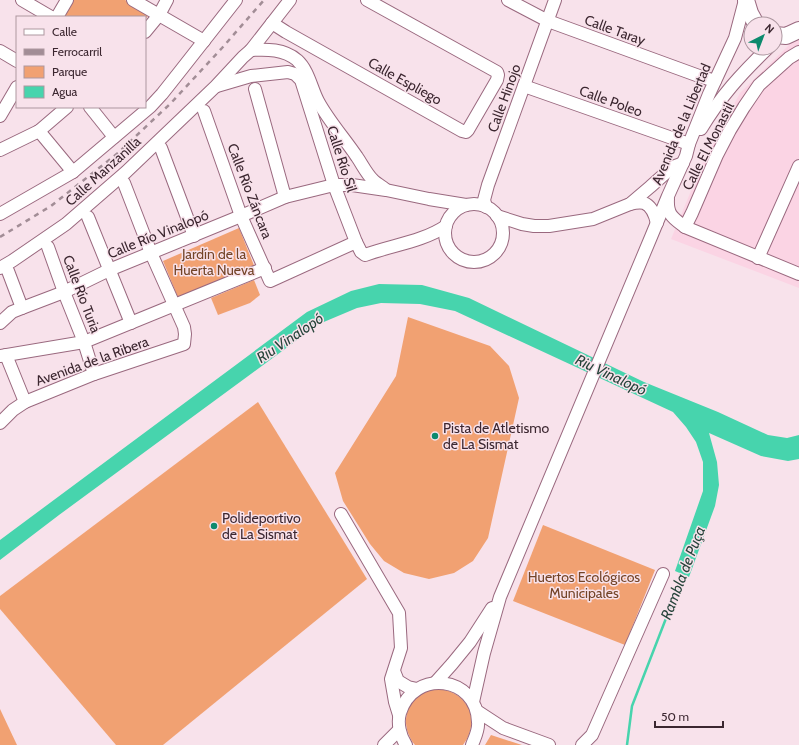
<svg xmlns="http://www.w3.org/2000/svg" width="799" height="745" font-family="Cabin,sans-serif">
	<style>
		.built { fill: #fbd4e4 }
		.green { fill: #f1a172 }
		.water { fill: #47d4ad }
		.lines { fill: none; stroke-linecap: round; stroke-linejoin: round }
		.stream { stroke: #47d4ad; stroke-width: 2.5 }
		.minor-casing { stroke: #9a697f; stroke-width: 14 }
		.major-casing { stroke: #9a697f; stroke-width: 18 }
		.minor { stroke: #fff; stroke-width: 12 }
		.major { stroke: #fff; stroke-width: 16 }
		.rail { stroke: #a28d96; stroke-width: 2.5; stroke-dasharray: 5 5; stroke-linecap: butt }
		.poi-dot { fill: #0c8a6d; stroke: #f8e2eb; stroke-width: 1.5 }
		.labels { text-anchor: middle; stroke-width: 3; stroke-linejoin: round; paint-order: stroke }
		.street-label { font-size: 14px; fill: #3c2730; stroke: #f8e2eb }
		.park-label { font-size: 14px; fill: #734427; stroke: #f8e2eb }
		.poi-label { font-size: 14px; fill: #3c2730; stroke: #f8e2eb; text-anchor: start }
		.water-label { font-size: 15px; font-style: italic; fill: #27443b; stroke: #f8e2eb }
	</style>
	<rect width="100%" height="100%" fill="#f8e2eb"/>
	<!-- built -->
	<path class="built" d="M 799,40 L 799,288 L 671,239 L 703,162 L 740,93 L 792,42 Z"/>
	<!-- green -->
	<g class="green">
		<path d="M 72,0 L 125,0 L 149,14 L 145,20 L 145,17 L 62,17 Z"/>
		<path d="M 239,228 L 255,268 L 179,300 L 163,261 Z"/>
		<path d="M 254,280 L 260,295 L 250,303 L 218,315 L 211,298 Z"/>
		<path d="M 408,317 L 490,346 L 509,366 L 519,398 L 488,538 L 473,561 L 454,573 L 429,579 L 404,573 L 384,561 L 370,544 L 343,501 L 335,473 L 396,376 Z"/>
		<path d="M 258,402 L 367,579 L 163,745 L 116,745 L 0,609 L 0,596 Z"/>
		<path d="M 543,525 L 655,570 L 625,645 L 513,601 Z"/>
		<path d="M 439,689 C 443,690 447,690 451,692 C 468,699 476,717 469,734 C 468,738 465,742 463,745 L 415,745 C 403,730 402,710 418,696 C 424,691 431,690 439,689 Z"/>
		<path d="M 0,709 L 17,745 L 0,745 Z"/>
		<path d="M 491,735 L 522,745 L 485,745 Z"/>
	</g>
	<!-- water -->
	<path class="water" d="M 379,284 L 422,285 L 469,298 L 644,382 L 718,412 L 768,435 L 787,438 L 799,435 L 799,459 L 788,461 L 761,456 L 709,433 L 717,462 L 719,485 L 715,506 L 689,577 L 675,571 L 703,491 L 703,462 L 696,442 L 686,427 L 673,412 L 455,311 L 420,304 L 381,303 L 357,308 L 319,324 L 59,515 L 0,560 L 0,540 L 307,312 L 351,291 Z"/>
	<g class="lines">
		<!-- stream -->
		<path class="stream" d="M 627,745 L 632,706 L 684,572"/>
		<!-- minor casing -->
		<g class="minor-casing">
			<g id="minor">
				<path d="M 22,0 L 51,17"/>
				<path d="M 133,0 L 204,41"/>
				<path d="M 508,0 L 548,21 L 699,76 L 715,81"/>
				<path d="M 57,17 L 67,0"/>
				<path d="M 272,23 L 286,32 L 462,131 L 466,132 L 468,130 L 497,80 L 498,75 L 497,72 L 367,0"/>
				<path d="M 145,32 L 159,15 L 167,0"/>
				<path d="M 251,50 C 267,49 284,49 297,60 C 309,71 311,88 318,101 C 328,120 345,139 357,157 C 362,164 366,173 373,180 C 376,183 381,186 385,189"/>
				<path d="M 0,51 L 17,61"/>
				<path d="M 217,86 L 251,76 L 288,72 L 295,74 L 301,80 L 334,185 L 356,242 L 361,252 L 365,255 C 392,245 422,242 446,226"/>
				<path d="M 524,86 L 689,144"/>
				<path d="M 255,89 L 285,197"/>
				<path d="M 90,107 L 114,137"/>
				<path d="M 204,111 L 241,216 L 270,281 L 356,242"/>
				<path d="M 0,116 L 17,87"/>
				<path d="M 701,129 C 720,97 742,73 768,48"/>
				<path d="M 39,131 L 73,172"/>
				<path d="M 161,148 L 194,236"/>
				<path d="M 0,150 L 39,131 L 67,107"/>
				<path d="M 668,199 C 667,215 673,218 685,227 L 799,274"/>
				<path d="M 630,204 C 634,203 640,202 644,203 C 652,206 655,215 657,223"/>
				<circle cx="474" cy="233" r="29"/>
				<path d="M 486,207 L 484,200 L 488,185 L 555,0"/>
				<path d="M 0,214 L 73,172 L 150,107 L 162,94 L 181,70 L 236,0"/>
				<path d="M 497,216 L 522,224 L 534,226 L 549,226 L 593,219 L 630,204 L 650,187 L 668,171 L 675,166 L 683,163"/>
				<path d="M 88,217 L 131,323"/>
				<path d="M 685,227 L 692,213 L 717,155 L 730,130 L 744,107 L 759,85 L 789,58 L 799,52"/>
				<path d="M 48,247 L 64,292 L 84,342 L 94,374"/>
				<path d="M 758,258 L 799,166"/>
				<path d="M 0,268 L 12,261 L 66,224 L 126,172 L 216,86 L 243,57 L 251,50 L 290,0"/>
				<path d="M 8,271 L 22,308"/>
				<path d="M 0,323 L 12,312 L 22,308 L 64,292 L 109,270 L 241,216 L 285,197 L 334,185 L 352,185 L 386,190 L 429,199 L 466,205"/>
				<path d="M 6,355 L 25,402"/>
				<path d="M 0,356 L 84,342 L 265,268"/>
				<path d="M 0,423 L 13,410 L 25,402 L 94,374 L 184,344 L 185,334 L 184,327 L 151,253 L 124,183"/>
				<path d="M 341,514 L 399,613 L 401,648 L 391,679 L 395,702 L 399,715"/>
				<path d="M 394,671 L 398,681 L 408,687 L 417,689"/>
				<path d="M 435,683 L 452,664 L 470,642 L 492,608"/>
				<path d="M 473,702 L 484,653 L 500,597 L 651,237 L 668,196 L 686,156 L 689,144 L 709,94 L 735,38 L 745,0"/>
				<path d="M 477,711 L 503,728 L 549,745"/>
				<path d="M 384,745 L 399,730"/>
				<path d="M 406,745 C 400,736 397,723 400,713 C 414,668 477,676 478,722 C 479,730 475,737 472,745"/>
				<path d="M 582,745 L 592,735 L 663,574"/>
			</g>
		</g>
		<!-- major casing -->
		<g class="major-casing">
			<g id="major">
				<path d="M 746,0 L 750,13 L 756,24"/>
				<path d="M 775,35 L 786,36 L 799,30"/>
			</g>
		</g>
		<!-- minor -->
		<use href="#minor" class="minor"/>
		<!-- major -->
		<use href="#major" class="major"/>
		<!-- rail -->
		<path class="rail" d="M 0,237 L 51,206 L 118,153 L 171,103 L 222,48 L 264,0"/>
	</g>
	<!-- markers -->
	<g class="poi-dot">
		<circle cx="435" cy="436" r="4"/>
		<circle cx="214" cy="526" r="4"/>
	</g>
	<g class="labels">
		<!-- street labels -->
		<g class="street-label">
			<text transform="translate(615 30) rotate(20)" y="5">Calle Taray</text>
			<text transform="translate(405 81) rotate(29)" y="5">Calle Espliego</text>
			<text transform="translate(504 98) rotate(-70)" y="5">Calle Hinojo</text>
			<text transform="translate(611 101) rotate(20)" y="5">Calle Poleo</text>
			<text transform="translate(681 124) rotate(-67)" y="5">Avenida de la Libertad</text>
			<text transform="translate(708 146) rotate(-63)" y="5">Calle El Monastil</text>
			<text transform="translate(342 159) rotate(72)" y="5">Calle Río Sil</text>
			<text transform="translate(103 171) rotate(-42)" y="5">Calle Manzanilla</text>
			<text transform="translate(250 191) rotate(69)" y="5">Calle Río Záncara</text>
			<text transform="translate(158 234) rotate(-22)" y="5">Calle Río Vinalopó</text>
			<text transform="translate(82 294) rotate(69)" y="5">Calle Río Turia</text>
			<text transform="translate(92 361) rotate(-20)" y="5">Avenida de la Ribera</text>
		</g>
		<!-- park labels -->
		<g class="park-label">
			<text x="214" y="259">Jardín de la<tspan x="214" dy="16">Huerta Nueva</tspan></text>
			<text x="584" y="582">Huertos Ecológicos<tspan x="584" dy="16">Municipales</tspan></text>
		</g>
		<!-- poi labels -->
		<g class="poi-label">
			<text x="443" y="433">Pista de Atletismo<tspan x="443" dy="16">de La Sismat</tspan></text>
			<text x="222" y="523">Polideportivo<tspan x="222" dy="16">de La Sismat</tspan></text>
		</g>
		<!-- water labels -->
		<g class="water-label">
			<text transform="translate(290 338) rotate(-34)" y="5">Riu Vinalopó</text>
			<text transform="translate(611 375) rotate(25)" y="5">Riu Vinalopó</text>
			<text transform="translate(683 573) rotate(-69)" y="5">Rambla de Puça</text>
		</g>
	</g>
	<!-- legend -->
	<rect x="16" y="16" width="130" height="92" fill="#f8e2eb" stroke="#ad97a0"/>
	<rect x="24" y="29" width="20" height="6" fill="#ffffff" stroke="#ad97a0"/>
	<text x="52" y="36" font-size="12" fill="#3c2730">Calle</text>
	<rect x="24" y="49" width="20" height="6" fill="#a28d96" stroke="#ad97a0"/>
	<text x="52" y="56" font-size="12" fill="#3c2730">Ferrocarril</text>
	<rect x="24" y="66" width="20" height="12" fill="#f1a172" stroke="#ad97a0"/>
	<text x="52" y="76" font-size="12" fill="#3c2730">Parque</text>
	<rect x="24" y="86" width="20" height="12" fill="#47d4ad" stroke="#ad97a0"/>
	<text x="52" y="96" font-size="12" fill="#3c2730">Agua</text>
	<!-- north arrow -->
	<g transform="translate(763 36) rotate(42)"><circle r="19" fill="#f8e2eb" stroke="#ad97a0"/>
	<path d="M0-3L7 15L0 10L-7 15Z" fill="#0c8a6d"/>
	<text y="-6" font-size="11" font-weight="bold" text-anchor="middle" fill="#3c2730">N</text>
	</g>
	<!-- scale -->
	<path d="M655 721v6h68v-6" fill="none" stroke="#3c2730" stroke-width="2"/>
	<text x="661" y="721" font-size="12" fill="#3c2730" stroke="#f8e2eb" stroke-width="3" paint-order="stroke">50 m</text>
</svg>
